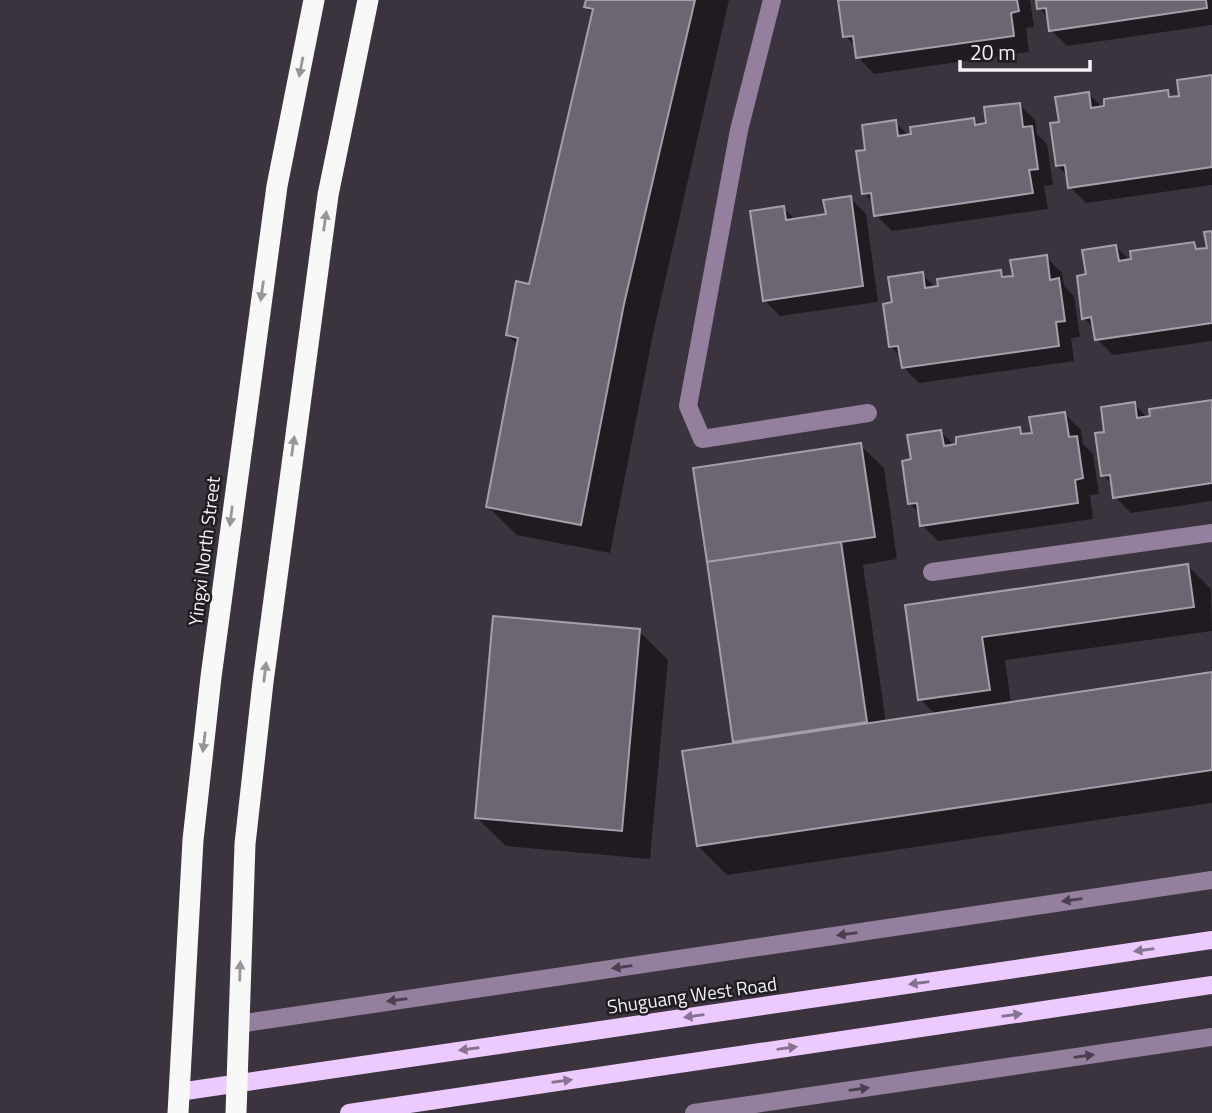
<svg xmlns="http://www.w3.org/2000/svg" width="1212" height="1113" font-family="'Titillium Web',sans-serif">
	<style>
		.shadow { fill: #0007 }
		.building { fill: #6d6571; stroke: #a69eaa; stroke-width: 2 }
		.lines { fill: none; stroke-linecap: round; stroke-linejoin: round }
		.minor { stroke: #947f9f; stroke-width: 18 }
		.major { stroke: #ecc9fe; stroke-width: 18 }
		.highway { stroke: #f8f8f8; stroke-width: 21 }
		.oneway { fill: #979598 }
		.oneway2 { fill: #493f4e }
		.oneway3 { fill: #867390 }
		.labels { text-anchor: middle; stroke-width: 5; stroke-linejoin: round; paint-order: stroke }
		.street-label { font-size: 19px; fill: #f4f0f7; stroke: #201d22 }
	</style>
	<rect width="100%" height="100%" fill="#3b343e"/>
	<!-- shadow -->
	<g class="shadow">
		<path d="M 588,0 L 729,0 L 653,334 L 610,553 L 517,535 L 487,506 L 519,346 L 507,335 L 530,286 L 593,14 L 586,7 Z"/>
		<path d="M 840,0 L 1030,0 L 1034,27 L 1026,28 L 1029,52 L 874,74 L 858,57 L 856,47 L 845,36 Z"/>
		<path d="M 1037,0 L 1212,0 L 1212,25 L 1067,46 L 1051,30 L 1049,19 L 1039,8 Z"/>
		<path d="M 1212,77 L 1212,185 L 1086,203 L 1070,187 L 1068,176 L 1057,166 L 1061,123 L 1089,94 L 1103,108 L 1167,92 L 1174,98 L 1181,97 Z"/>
		<path d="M 1019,104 L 1035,120 L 1037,134 L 1047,144 L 1053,185 L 1044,186 L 1048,209 L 892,231 L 876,215 L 875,204 L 864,193 L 867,151 L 895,122 L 909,136 L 974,119 L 980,126 L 988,125 Z"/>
		<path d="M 850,198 L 866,214 L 878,302 L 780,316 L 764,300 L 783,208 L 796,220 L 828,215 Z"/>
		<path d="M 1212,233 L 1212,341 L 1113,355 L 1097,339 L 1095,329 L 1084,318 L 1088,276 L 1116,246 L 1130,261 L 1194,244 L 1200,250 L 1209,249 Z"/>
		<path d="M 1046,257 L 1062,273 L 1064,286 L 1074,296 L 1080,337 L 1071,338 L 1074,361 L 919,383 L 903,367 L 902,357 L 890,346 L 894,303 L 922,274 L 936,288 L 1000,272 L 1007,278 L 1015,277 Z"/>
		<path d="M 1212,401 L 1212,501 L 1131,513 L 1115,497 L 1114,486 L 1103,475 L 1106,433 L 1134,404 L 1148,418 Z"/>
		<path d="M 1065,414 L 1081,430 L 1083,444 L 1093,454 L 1099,494 L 1090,495 L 1093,519 L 938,541 L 922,525 L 920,514 L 909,503 L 913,461 L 941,432 L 955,446 L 1019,429 L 1026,436 L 1034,434 Z"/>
		<path d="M 860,445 L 884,468 L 897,559 L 863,565 L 886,723 L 936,715 L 920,699 L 907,607 L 1188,566 L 1211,589 L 1212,631 L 1005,660 L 1011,704 L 1212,674 L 1212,803 L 727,875 L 698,846 L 738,745 L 735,741 Z"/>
		<path d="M 639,631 L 668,660 L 650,859 L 506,846 L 476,817 Z"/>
	</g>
	<!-- building -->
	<g class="building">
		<path d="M 586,0 L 695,0 L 624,304 L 581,525 L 486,507 L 518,338 L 506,335 L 516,281 L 529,284 L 593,9 L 584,7 Z"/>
		<path d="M 838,0 L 1017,0 L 1019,11 L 1011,13 L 1014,36 L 856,58 L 853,36 L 843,37 Z"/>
		<path d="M 1036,0 L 1206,0 L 1207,8 L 1049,31 L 1046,8 L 1037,9 Z"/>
		<path d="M 1212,75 L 1212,167 L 1068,188 L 1065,165 L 1056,166 L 1050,123 L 1059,122 L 1055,97 L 1089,92 L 1091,108 L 1104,106 L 1104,99 L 1168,90 L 1169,97 L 1179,96 L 1177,80 Z"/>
		<path d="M 1020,103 L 1023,127 L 1032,126 L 1038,169 L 1029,170 L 1033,193 L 874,216 L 871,193 L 862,194 L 856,151 L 865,150 L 862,125 L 896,120 L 898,136 L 911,134 L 910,127 L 974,118 L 975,125 L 986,123 L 984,107 Z"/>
		<path d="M 851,196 L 863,286 L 763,301 L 750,211 L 784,206 L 786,220 L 826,214 L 823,200 Z"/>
		<path d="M 1212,231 L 1212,323 L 1095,340 L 1091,317 L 1082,319 L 1077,276 L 1086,274 L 1082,250 L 1116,245 L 1119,261 L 1131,259 L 1130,251 L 1194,242 L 1196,249 L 1207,248 L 1204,232 Z"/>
		<path d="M 1047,255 L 1050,280 L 1059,278 L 1065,321 L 1056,322 L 1059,346 L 902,368 L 898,346 L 889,347 L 883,304 L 892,302 L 888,277 L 923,272 L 925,288 L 938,286 L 937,279 L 1001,270 L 1002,277 L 1013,276 L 1010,260 Z"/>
		<path d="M 1212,400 L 1212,483 L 1113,498 L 1110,475 L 1101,476 L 1095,433 L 1104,432 L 1101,407 L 1135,402 L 1137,418 L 1150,416 L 1149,409 Z"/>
		<path d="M 1065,412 L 1069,437 L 1077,436 L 1083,478 L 1075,480 L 1078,503 L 920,526 L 917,503 L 908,504 L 902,461 L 911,459 L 907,435 L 941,430 L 944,446 L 956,444 L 956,437 L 1020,427 L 1021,434 L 1032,433 L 1029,417 Z"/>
		<path d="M 861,443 L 875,537 L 707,562 L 693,468 Z"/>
		<path d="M 841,542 L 867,722 L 733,742 L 707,562 Z"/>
		<path d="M 1188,564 L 1194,607 L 982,637 L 990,690 L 918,700 L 905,605 Z"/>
		<path d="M 493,616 L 640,629 L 622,831 L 475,818 Z"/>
		<path d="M 1212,672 L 1212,770 L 697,846 L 682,751 Z"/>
	</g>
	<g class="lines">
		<!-- minor -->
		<g class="minor">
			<path d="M 772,0 L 739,130 L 688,406 L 702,439 L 868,413"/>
			<path d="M 932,572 L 1212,533"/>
			<path d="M 238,1024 L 1212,880"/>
			<path d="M 694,1113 L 1212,1037"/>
		</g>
		<!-- major -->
		<g class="major">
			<path d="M 179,1092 L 1212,940"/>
			<path d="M 349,1113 L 1212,985"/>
		</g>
		<!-- highway -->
		<g class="highway">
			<path d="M 178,1113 L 193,840 L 211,677 L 277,186 L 314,0"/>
			<path d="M 236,1113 L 245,844 L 263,682 L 328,195 L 368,0"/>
		</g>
	</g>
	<!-- one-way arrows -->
	<defs><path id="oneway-solid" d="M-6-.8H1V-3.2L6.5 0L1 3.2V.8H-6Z" transform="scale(1.75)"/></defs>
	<g class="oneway">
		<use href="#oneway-solid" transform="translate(301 67) rotate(101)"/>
		<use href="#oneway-solid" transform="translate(325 221) rotate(-82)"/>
		<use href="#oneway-solid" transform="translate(262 291) rotate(98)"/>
		<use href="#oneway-solid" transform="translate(293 446) rotate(-82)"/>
		<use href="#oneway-solid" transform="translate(231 516) rotate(97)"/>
		<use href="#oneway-solid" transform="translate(265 672) rotate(-83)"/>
		<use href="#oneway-solid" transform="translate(204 742) rotate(97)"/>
		<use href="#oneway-solid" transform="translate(240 971) rotate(-88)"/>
	</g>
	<g class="oneway2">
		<use href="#oneway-solid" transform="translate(1072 900) rotate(172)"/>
		<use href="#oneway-solid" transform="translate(847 934) rotate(172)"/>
		<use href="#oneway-solid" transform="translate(622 967) rotate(172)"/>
		<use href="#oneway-solid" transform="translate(397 1000) rotate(172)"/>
		<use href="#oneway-solid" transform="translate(1084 1056) rotate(-8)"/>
		<use href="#oneway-solid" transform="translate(859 1089) rotate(-8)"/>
	</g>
	<g class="oneway3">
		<use href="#oneway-solid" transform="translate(1144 950) rotate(172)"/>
		<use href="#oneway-solid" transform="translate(919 983) rotate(172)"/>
		<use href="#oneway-solid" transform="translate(1012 1015) rotate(-8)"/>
		<use href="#oneway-solid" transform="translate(694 1016) rotate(172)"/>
		<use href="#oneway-solid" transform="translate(787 1048) rotate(-8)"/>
		<use href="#oneway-solid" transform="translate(469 1049) rotate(172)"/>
		<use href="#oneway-solid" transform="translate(562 1081) rotate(-8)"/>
	</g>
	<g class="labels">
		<!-- street labels -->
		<g class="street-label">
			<text transform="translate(204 551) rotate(-83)" y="7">Yingxi North Street</text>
			<text transform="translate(692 995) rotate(-8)" y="7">Shuguang West Road</text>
		</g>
	</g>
	<!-- scale -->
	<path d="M960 60v10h130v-10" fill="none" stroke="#f4f0f7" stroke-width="3.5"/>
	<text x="970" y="60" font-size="21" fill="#f4f0f7" stroke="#201d22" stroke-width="5" paint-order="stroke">20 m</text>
</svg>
